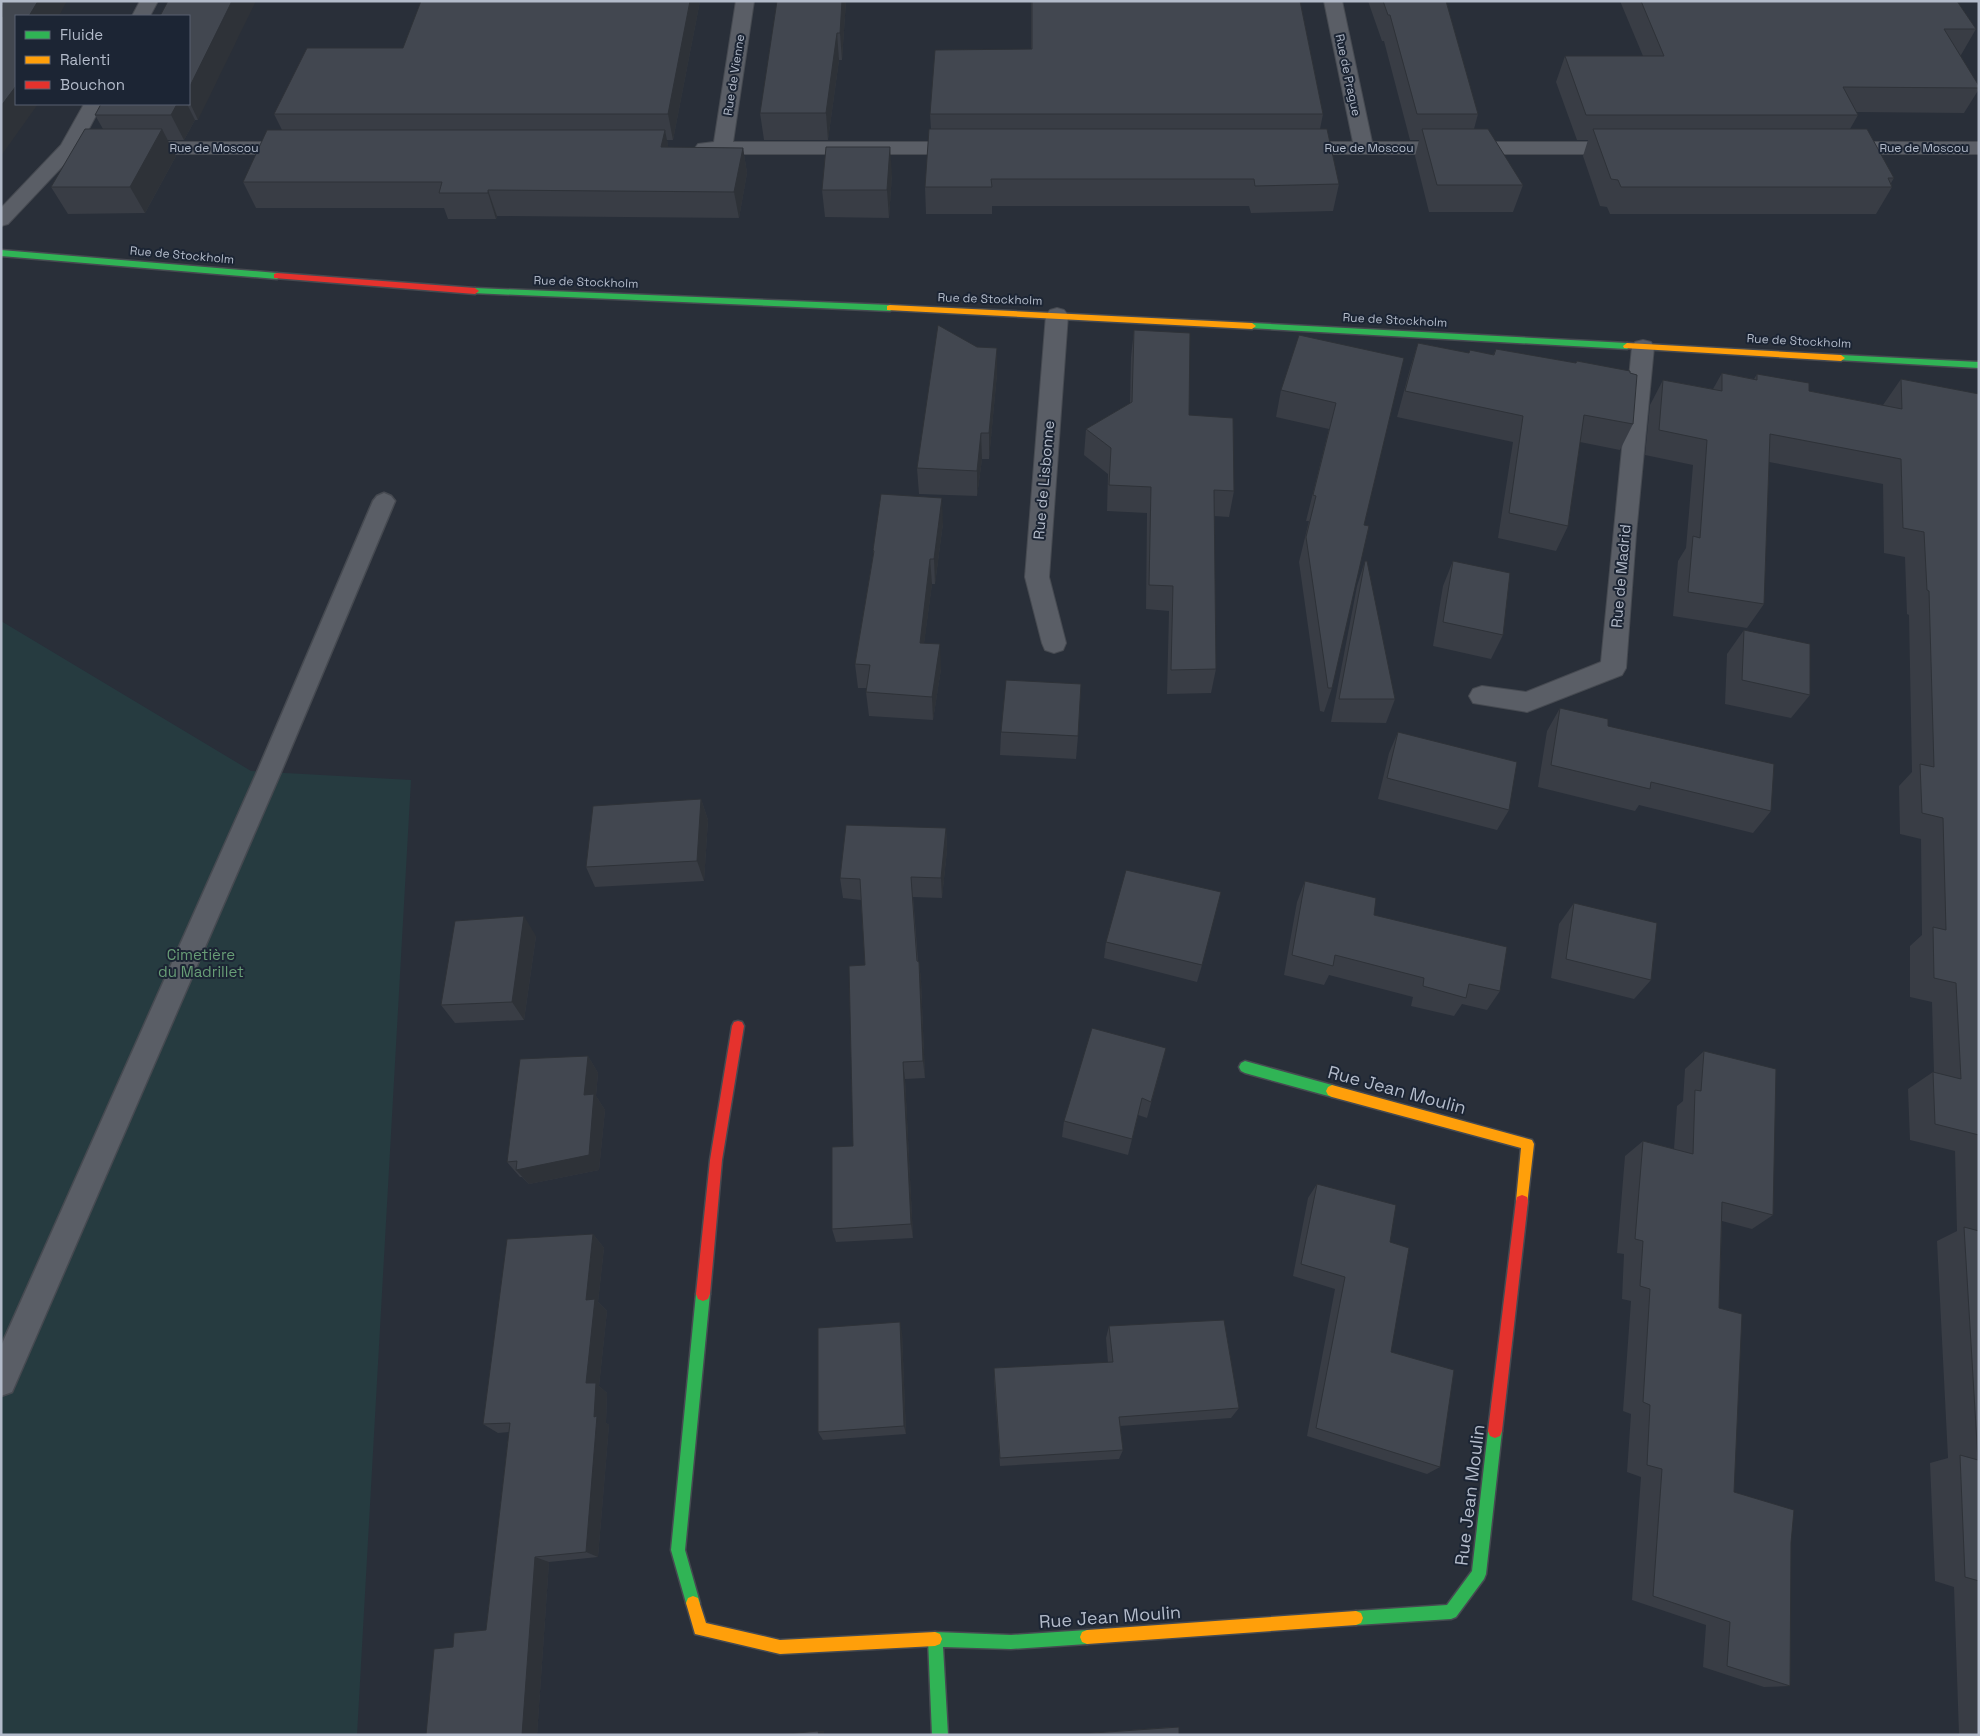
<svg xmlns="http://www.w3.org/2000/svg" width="1980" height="1736" font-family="'Space Grotesk',sans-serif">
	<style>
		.green { fill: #263b40 }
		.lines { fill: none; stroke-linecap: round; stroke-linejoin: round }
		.lane-casing { stroke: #464a51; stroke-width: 3 }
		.street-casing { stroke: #464a51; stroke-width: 2 }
		.fast-casing { stroke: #464a51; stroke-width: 3 }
		.slow-casing { stroke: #464a51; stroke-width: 3 }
		.jam-casing { stroke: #464a51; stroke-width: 3 }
		.lane { fill: #5a5e66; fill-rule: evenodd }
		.street { fill: #5a5e66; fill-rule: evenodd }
		.fast { fill: #30b455; fill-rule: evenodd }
		.slow { fill: #ff9f0a; fill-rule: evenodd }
		.jam { fill: #e5322d; fill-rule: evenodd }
		.wall { fill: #393d45 }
		.shaded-wall { fill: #2e3238 }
		.building { fill: #424750; stroke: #2e3238 }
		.labels { text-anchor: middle; stroke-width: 4; stroke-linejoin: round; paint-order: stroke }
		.far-street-label { font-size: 12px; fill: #b3bbca; stroke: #1c2534 }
		.street-label { font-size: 15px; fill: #b3bbca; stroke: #1c2534 }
		.park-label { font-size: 15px; fill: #689d76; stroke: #1c2534 }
		.near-street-label { font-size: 18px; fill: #b3bbca; stroke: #1c2534 }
	</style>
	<rect width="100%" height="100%" fill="#292f39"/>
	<!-- green -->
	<path class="green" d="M 1,621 L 251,771 L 411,780 L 357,1735 L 1,1735 Z"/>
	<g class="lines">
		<!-- lane casing -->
		<g class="lane-casing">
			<path id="lane" d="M 384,493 L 391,496 L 395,501 L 281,772 L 12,1392 L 1,1396 L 1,1346 L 257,772 L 373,501 L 377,496 Z"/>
		</g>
		<!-- street casing -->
		<g class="street-casing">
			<g id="street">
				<path d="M 140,1 L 158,1 L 150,16 L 132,16 Z"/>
				<path d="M 736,1 L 754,1 L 733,142 L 965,142 L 972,144 L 975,148 L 972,152 L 965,154 L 705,154 L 698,152 L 695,148 L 698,144 L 714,142 Z"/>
				<path d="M 1324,1 L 1342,1 L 1372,142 L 1622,142 L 1629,144 L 1632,148 L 1629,152 L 1622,154 L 1293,154 L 1286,152 L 1283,148 L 1286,144 L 1293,142 L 1353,142 Z"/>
				<path d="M 84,104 L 102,104 L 82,142 L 297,142 L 304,144 L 307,148 L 304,152 L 297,154 L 74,154 L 8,224 L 1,226 L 1,208 L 61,145 Z"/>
				<path d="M 1840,142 L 1979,142 L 1979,154 L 1840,154 L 1833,152 L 1830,148 L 1833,144 Z"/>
				<path d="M 1057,308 L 1064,310 L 1068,315 L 1049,577 L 1066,643 L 1063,650 L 1054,653 L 1045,650 L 1042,643 L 1025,577 L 1046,315 L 1050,310 Z"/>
				<path d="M 1643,340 L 1651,342 L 1654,347 L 1636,534 L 1626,668 L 1622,675 L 1527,712 L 1473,703 L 1469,696 L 1473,689 L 1482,686 L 1526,692 L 1601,662 L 1632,347 L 1635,342 Z"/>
			</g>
		</g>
		<!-- fast casing -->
		<g class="fast-casing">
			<g id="fast">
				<path d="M 1,250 L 277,273 L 281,276 L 277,279 L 1,256 Z"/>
				<path d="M 475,288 L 890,305 L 894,308 L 890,311 L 472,293 L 471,291 Z"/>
				<path d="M 1252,323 L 1627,343 L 1631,346 L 1627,349 L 1249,328 L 1249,324 Z"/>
				<path d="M 1841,355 L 1979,362 L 1979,368 L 1838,360 L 1837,358 Z"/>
				<path d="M 1245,1061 L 1332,1085 L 1336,1087 L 1338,1091 L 1336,1095 L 1332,1097 L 1245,1073 L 1241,1071 L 1239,1067 L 1241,1063 Z"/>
				<path d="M 703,1287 L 708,1289 L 710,1294 L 685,1550 L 700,1603 L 698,1608 L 693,1610 L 688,1608 L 686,1603 L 671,1550 L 696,1294 L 698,1289 Z"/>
				<path d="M 1495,1424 L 1500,1426 L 1502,1431 L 1486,1574 L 1484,1579 L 1456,1617 L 1451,1619 L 1356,1625 L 1351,1623 L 1349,1618 L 1351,1613 L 1356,1611 L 1447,1605 L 1472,1571 L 1488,1431 L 1490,1426 Z"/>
				<path d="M 1087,1630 L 1092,1632 L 1094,1637 L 1092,1642 L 1087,1644 L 1011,1649 L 943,1647 L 948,1735 L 932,1735 L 928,1639 L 930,1634 L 935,1632 L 1011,1635 Z"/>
			</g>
		</g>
		<!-- slow casing -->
		<g class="slow-casing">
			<g id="slow">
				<path d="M 890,305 L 1252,323 L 1256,326 L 1252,329 L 887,310 L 887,306 Z"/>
				<path d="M 1627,343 L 1841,355 L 1845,358 L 1841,361 L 1624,348 L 1623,346 Z"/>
				<path d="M 1332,1085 L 1532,1140 L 1534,1144 L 1527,1205 L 1522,1207 L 1517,1205 L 1516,1201 L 1521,1148 L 1332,1097 L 1328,1095 L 1326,1091 L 1328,1087 Z"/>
				<path d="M 693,1596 L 698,1598 L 706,1623 L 780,1640 L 935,1632 L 940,1634 L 942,1639 L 940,1644 L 935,1646 L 780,1654 L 695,1634 L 686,1603 L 688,1598 Z"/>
				<path d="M 1356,1611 L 1361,1613 L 1363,1618 L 1361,1623 L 1356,1625 L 1087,1644 L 1082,1642 L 1080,1637 L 1082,1632 L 1087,1630 Z"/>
			</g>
		</g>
		<!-- jam casing -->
		<g class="jam-casing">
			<g id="jam">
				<path d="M 277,273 L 475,288 L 479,291 L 475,294 L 274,278 L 274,274 Z"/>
				<path d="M 738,1021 L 742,1022 L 744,1026 L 722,1160 L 710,1294 L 708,1299 L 703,1301 L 698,1299 L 696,1294 L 710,1160 L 732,1026 L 734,1022 Z"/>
				<path d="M 1522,1195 L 1527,1197 L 1528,1201 L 1502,1431 L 1500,1436 L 1495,1438 L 1490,1436 L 1488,1431 L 1516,1201 L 1517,1197 Z"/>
			</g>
		</g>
		<!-- lane -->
		<use href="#lane" class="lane"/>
		<!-- street -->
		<use href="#street" class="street"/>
		<!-- fast -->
		<use href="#fast" class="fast"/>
		<!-- slow -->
		<use href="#slow" class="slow"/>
		<!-- jam -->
		<use href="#jam" class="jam"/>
	</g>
	<!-- wall -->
	<g class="wall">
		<path d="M 421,1 L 700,1 L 673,140 L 667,140 L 668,147 L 743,148 L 747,173 L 739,218 L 497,216 L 496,219 L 448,219 L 444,208 L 256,208 L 243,182 L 282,130 L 274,114 L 403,48 Z"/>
		<path d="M 846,1 L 842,60 L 839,60 L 828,140 L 764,140 L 760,113 Z"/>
		<path d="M 1031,1 L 1300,1 L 1323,114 L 1320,129 L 1339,184 L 1333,211 L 1251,213 L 1249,206 L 992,206 L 992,214 L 926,214 L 925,187 L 931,129 L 930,114 L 1031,49 Z"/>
		<path d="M 1368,1 L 1446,1 L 1478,114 L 1474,129 L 1523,185 L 1513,212 L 1429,212 L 1415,156 L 1419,140 L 1410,140 L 1384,41 L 1382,41 Z"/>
		<path d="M 1620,1 L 1957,1 L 1976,29 L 1961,55 L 1959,55 L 1979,86 L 1979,89 L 1964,113 L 1856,112 L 1858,115 L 1850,129 L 1894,178 L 1891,183 L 1892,187 L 1876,214 L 1610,214 L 1607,207 L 1600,206 L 1583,156 L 1588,140 L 1577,140 L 1556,82 L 1565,56 L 1643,56 Z"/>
		<path d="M 189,16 L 198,120 L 195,120 L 184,140 L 167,140 L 176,156 L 145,213 L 68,214 L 51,187 L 103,129 L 95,115 L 101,104 L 189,104 Z"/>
		<path d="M 892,174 L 889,218 L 825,217 L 822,190 Z"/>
		<path d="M 1134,330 L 1189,415 L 1234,491 L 1229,517 L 1214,516 L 1216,669 L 1211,693 L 1167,694 L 1169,611 L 1146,609 L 1147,513 L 1107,511 L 1108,474 L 1084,455 L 1086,429 L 1130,403 L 1131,357 Z"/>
		<path d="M 1418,343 L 1469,353 L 1470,350 L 1493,355 L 1496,349 L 1576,363 L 1577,361 L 1630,373 L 1633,424 L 1620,450 L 1580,442 L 1568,526 L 1556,551 L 1498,538 L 1513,442 L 1397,417 L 1410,369 Z"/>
		<path d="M 977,347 L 997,348 L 997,374 L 989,459 L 982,459 L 977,496 L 919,494 L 917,468 Z"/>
		<path d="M 1404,358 L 1364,525 L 1332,688 L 1324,712 L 1320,711 L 1299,562 L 1309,521 L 1306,521 L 1329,429 L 1276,417 L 1281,390 Z"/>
		<path d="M 1722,373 L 1754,379 L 1757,374 L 1809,391 L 1883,405 L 1901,379 L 1979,394 L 1979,1735 L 1959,1735 L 1954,1587 L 1935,1581 L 1930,1463 L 1948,1458 L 1937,1241 L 1957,1231 L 1955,1151 L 1910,1140 L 1908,1089 L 1933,1072 L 1934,1073 L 1932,1002 L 1910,997 L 1910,946 L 1922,935 L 1921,839 L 1900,834 L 1899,786 L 1912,772 L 1909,615 L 1907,614 L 1905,557 L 1884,553 L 1883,484 L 1769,462 L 1764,604 L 1747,628 L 1673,616 L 1678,561 L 1686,548 L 1693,465 L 1645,455 L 1650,405 L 1663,380 L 1713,389 Z"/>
		<path d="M 943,523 L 935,584 L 932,584 L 924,643 L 941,669 L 933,720 L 869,716 L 866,692 L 867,688 L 858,688 L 855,664 L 873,556 L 873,550 Z"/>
		<path d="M 1365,561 L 1395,699 L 1386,723 L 1331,722 L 1357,586 Z"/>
		<path d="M 1453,561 L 1503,635 L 1491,659 L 1433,646 L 1443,586 Z"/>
		<path d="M 1744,630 L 1810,695 L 1791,718 L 1725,704 L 1727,654 Z"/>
		<path d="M 1560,708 L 1608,726 L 1771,811 L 1753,833 L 1639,805 L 1635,811 L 1538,787 L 1547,731 Z"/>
		<path d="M 1001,732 L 1078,736 L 1076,759 L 1000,755 Z"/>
		<path d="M 1398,732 L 1509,810 L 1497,830 L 1378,799 L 1389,753 Z"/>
		<path d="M 701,799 L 708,820 L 704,881 L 595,887 L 586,867 Z"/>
		<path d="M 946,828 L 947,850 L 942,898 L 913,897 L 918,961 L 919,962 L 921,981 L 925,1078 L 905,1079 L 913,1238 L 836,1242 L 832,1229 L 853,1146 L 865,965 L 861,900 L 843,898 L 840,878 Z"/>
		<path d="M 1305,881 L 1374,915 L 1500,991 L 1487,1010 L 1462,1004 L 1454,1016 L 1411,1006 L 1413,997 L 1329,975 L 1324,985 L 1284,975 L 1297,902 Z"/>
		<path d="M 1574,903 L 1651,980 L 1634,999 L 1551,978 L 1559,924 Z"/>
		<path d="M 536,936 L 524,1020 L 455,1023 L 441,1005 Z"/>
		<path d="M 1106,942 L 1202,965 L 1197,982 L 1104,958 Z"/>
		<path d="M 1166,1048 L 1147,1118 L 1138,1115 L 1128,1155 L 1062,1137 L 1064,1121 Z"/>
		<path d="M 1704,1051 L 1773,1215 L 1752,1229 L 1722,1221 L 1719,1308 L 1734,1492 L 1791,1543 L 1790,1686 L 1764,1687 L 1703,1667 L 1706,1625 L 1632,1600 L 1641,1477 L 1627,1472 L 1631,1414 L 1623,1411 L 1631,1301 L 1622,1299 L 1624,1254 L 1617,1253 L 1625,1156 L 1643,1141 L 1674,1149 L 1677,1106 L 1683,1101 L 1685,1069 Z"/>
		<path d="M 588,1056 L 598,1073 L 596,1096 L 605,1110 L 599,1170 L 529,1184 L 522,1177 L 520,1177 L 507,1162 Z"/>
		<path d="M 1317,1184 L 1390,1242 L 1391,1352 L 1440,1467 L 1427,1474 L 1307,1436 L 1335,1289 L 1293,1276 L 1308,1198 Z"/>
		<path d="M 593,1234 L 604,1248 L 598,1302 L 607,1311 L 599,1386 L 607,1393 L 606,1423 L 609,1425 L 598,1557 L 549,1562 L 537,1735 L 453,1647 L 486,1630 L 509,1432 L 498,1433 L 483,1424 Z"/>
		<path d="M 1109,1326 L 1239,1408 L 1231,1418 L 1120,1426 L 1123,1450 L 1119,1459 L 1000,1466 L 994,1379 L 994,1368 L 1108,1363 L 1106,1338 Z"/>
		<path d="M 902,1333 L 906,1434 L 823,1440 L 818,1432 Z"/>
		<path d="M 1172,1727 L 1179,1727 L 1179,1735 L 1076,1735 L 1076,1734 Z"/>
	</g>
	<!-- shaded-wall -->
	<g class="shaded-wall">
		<path d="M 38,1 L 67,1 L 59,16 L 29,16 Z"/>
		<path d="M 232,1 L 256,1 L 198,120 L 189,101 L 189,88 Z"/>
		<path d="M 690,1 L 700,1 L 673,140 L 668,114 Z"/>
		<path d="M 842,1 L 846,1 L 842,60 L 840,33 Z"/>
		<path d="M 837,33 L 839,60 L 828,140 L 826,113 Z"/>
		<path d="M 16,86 L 16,104 L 38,104 L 1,156 L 1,106 Z"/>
		<path d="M 177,104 L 187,104 L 195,120 L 184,140 L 171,115 Z"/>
		<path d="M 162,129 L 176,156 L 145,213 L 130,187 Z"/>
		<path d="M 665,130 L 670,156 L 661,147 Z"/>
		<path d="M 890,147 L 892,174 L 889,218 L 887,190 Z"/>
		<path d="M 743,148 L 747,173 L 739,218 L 734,192 Z"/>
		<path d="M 488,190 L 497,216 L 496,219 L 488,193 Z"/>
		<path d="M 997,348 L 997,374 L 989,459 L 989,433 Z"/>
		<path d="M 981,433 L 982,459 L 977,496 L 977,471 Z"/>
		<path d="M 942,498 L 943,523 L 935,584 L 934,559 Z"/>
		<path d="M 930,559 L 932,584 L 921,667 L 920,643 Z"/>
		<path d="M 940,644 L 941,669 L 933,720 L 932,697 Z"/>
		<path d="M 701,799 L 708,820 L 704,881 L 697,861 Z"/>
		<path d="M 946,828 L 947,850 L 942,898 L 941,878 Z"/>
		<path d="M 524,916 L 536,936 L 524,1020 L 512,1002 Z"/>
		<path d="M 919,962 L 921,981 L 925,1078 L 923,1061 Z"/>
		<path d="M 588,1056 L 598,1073 L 596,1096 L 605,1110 L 599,1170 L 529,1184 L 516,1170 L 584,1095 Z"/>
		<path d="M 903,1062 L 905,1079 L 913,1238 L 911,1224 Z"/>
		<path d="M 593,1234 L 604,1248 L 598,1302 L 607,1311 L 599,1386 L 607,1393 L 606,1423 L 609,1425 L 598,1557 L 586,1552 L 586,1300 Z"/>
		<path d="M 900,1322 L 902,1333 L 906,1434 L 904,1426 Z"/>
		<path d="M 535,1557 L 549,1562 L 537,1735 L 522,1735 Z"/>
		<path d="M 818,1731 L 824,1731 L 824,1735 L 819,1735 Z"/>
	</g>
	<!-- building -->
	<g class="building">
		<path d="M 1,1 L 38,1 L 29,16 L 16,16 L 16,86 L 1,106 L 1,17 L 2,17 L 2,5 L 1,5 Z"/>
		<path d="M 168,1 L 232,1 L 189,88 L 189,16 L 160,16 Z"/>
		<path d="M 421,1 L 690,1 L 668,114 L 274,114 L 307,48 L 403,48 Z"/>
		<path d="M 777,1 L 842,1 L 840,33 L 837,33 L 826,113 L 760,113 Z"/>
		<path d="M 1032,1 L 1300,1 L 1323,114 L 930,114 L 935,50 L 1032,49 Z"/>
		<path d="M 1383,1 L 1446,1 L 1478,114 L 1417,114 L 1390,15 L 1388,15 Z"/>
		<path d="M 1641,1 L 1957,1 L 1976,29 L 1944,29 L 1979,86 L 1979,88 L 1843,87 L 1858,115 L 1586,115 L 1565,56 L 1664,56 Z"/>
		<path d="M 101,104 L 177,104 L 171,115 L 95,115 Z"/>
		<path d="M 85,129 L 162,129 L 130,187 L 51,187 Z"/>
		<path d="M 929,129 L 1327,129 L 1339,184 L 1255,186 L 1254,179 L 991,179 L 992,187 L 925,187 Z"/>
		<path d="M 1422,129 L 1488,129 L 1523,185 L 1437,185 Z"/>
		<path d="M 1593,129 L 1867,129 L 1894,178 L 1888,178 L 1892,187 L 1621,187 L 1618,180 L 1611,179 Z"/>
		<path d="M 267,130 L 665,130 L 661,147 L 743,148 L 734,192 L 488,190 L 488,193 L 439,193 L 442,182 L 243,182 Z"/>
		<path d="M 826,147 L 890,147 L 887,190 L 822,190 Z"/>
		<path d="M 938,325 L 977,347 L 997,348 L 989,433 L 981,433 L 977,471 L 917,468 Z"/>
		<path d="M 1134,330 L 1190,333 L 1189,415 L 1233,418 L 1234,491 L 1214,490 L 1216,669 L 1171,670 L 1173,586 L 1149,585 L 1151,487 L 1109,485 L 1111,448 L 1086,429 L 1132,402 Z"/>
		<path d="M 1299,335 L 1404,358 L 1364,525 L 1369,526 L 1332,688 L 1328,688 L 1306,537 L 1316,496 L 1313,495 L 1336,403 L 1281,390 Z"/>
		<path d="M 1418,343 L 1469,353 L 1470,350 L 1494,355 L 1496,349 L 1576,363 L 1577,361 L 1630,371 L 1630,373 L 1637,375 L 1633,424 L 1584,415 L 1568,526 L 1509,513 L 1523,416 L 1405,391 Z"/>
		<path d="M 1722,373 L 1757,380 L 1757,374 L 1809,383 L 1809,391 L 1902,409 L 1901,379 L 1979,394 L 1979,1135 L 1935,1124 L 1933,1072 L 1961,1079 L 1956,983 L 1934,978 L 1933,927 L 1946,930 L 1943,818 L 1922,813 L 1920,764 L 1934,767 L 1929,591 L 1927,590 L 1924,532 L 1903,528 L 1901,459 L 1770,434 L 1764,604 L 1688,592 L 1693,536 L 1700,538 L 1707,440 L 1659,430 L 1663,380 L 1722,391 Z"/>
		<path d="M 881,494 L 942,498 L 934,559 L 930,559 L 920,643 L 940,644 L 932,697 L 866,692 L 870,665 L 855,664 L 874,551 L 873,550 Z"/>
		<path d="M 1365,561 L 1367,561 L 1395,699 L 1339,699 Z"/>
		<path d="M 1453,561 L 1510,573 L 1503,635 L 1443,622 Z"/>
		<path d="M 1744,630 L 1810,644 L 1810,695 L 1742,680 Z"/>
		<path d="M 1006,680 L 1081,684 L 1078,736 L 1001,732 Z"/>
		<path d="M 1560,708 L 1608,719 L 1608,726 L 1774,764 L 1771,811 L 1651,782 L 1650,789 L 1551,765 Z"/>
		<path d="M 1398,732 L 1517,762 L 1509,810 L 1387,778 Z"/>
		<path d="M 701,799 L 697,861 L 586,867 L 593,806 Z"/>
		<path d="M 846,825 L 946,828 L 941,878 L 911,877 L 917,961 L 919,962 L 923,1061 L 903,1062 L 911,1224 L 832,1229 L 832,1147 L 853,1146 L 849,966 L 865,965 L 860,879 L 840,878 Z"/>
		<path d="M 1126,870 L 1221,892 L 1202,965 L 1106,942 Z"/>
		<path d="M 1305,881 L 1376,898 L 1374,915 L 1507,947 L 1500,991 L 1469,984 L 1466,998 L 1423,986 L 1424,978 L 1335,955 L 1333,966 L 1292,955 Z"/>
		<path d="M 1574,903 L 1657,923 L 1651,980 L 1566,959 Z"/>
		<path d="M 524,916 L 512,1002 L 441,1005 L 455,921 Z"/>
		<path d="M 1092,1028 L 1166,1048 L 1151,1102 L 1142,1098 L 1132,1139 L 1064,1121 Z"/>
		<path d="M 1704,1051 L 1776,1069 L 1773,1215 L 1722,1202 L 1719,1308 L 1742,1314 L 1734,1492 L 1794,1510 L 1791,1543 L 1790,1686 L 1727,1666 L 1730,1622 L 1653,1596 L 1662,1469 L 1647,1465 L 1650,1405 L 1643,1402 L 1650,1289 L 1640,1286 L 1643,1241 L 1635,1239 L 1643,1141 L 1693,1154 L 1695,1090 L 1701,1091 Z"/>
		<path d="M 588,1056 L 584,1095 L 594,1094 L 589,1155 L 516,1170 L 517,1161 L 507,1162 L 520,1059 Z"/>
		<path d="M 1317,1184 L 1396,1205 L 1390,1242 L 1409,1248 L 1391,1352 L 1454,1370 L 1440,1467 L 1316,1428 L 1345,1277 L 1301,1264 Z"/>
		<path d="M 1964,1227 L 1979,1231 L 1979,1581 L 1965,1577 L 1960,1455 L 1978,1460 Z"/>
		<path d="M 593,1234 L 586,1300 L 595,1299 L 586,1383 L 596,1383 L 594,1417 L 597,1416 L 586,1552 L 535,1557 L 522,1735 L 426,1735 L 434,1649 L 453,1647 L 454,1633 L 486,1630 L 510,1423 L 483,1424 L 507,1239 Z"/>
		<path d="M 1224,1320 L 1239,1408 L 1119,1417 L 1123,1450 L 1000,1458 L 994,1368 L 1113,1362 L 1109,1326 Z"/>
		<path d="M 900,1322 L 904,1426 L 818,1432 L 818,1328 Z"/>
		<path d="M 1179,1727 L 1179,1735 L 1079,1734 Z"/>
		<path d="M 818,1731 L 819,1735 L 777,1735 Z"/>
	</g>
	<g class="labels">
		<!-- far-street labels -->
		<g class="far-street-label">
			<text transform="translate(734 75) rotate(-81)" y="4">Rue de Vienne</text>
			<text transform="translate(1348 75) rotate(78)" y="4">Rue de Prague</text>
			<text x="214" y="152">Rue de Moscou</text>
			<text x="1369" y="152">Rue de Moscou</text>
			<text x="1924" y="152">Rue de Moscou</text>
			<text transform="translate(182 255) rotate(5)" y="4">Rue de Stockholm</text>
			<text transform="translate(586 282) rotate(2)" y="4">Rue de Stockholm</text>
			<text transform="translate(990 299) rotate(2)" y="4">Rue de Stockholm</text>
			<text transform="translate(1395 320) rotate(3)" y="4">Rue de Stockholm</text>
			<text transform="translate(1799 341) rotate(3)" y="4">Rue de Stockholm</text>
		</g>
		<!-- street labels -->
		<g class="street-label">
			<text transform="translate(1044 480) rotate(-85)" y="5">Rue de Lisbonne</text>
			<text transform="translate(1621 576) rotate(-85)" y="5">Rue de Madrid</text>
		</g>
		<!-- park labels -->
		<g class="park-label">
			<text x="201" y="960">Cimetière<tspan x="201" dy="17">du Madrillet</tspan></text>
		</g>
		<!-- near-street labels -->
		<g class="near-street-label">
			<text transform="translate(1397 1090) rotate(15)" y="6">Rue Jean Moulin</text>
			<text transform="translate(1470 1495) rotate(-83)" y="6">Rue Jean Moulin</text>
			<text transform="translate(1110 1617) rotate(-4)" y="6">Rue Jean Moulin</text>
		</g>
	</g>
	<!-- border -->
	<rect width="1980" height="1736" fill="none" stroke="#b3bbca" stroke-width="5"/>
	<!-- legend -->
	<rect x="15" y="15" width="175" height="90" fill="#1c2534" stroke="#586170"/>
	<rect x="25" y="31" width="25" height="8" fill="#30b455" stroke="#586170"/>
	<text x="60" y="40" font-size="15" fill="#b3bbca">Fluide</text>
	<rect x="25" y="56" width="25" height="8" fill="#ff9f0a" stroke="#586170"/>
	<text x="60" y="65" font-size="15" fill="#b3bbca">Ralenti</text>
	<rect x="25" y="81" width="25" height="8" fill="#e5322d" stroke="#586170"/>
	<text x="60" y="90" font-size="15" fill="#b3bbca">Bouchon</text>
</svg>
